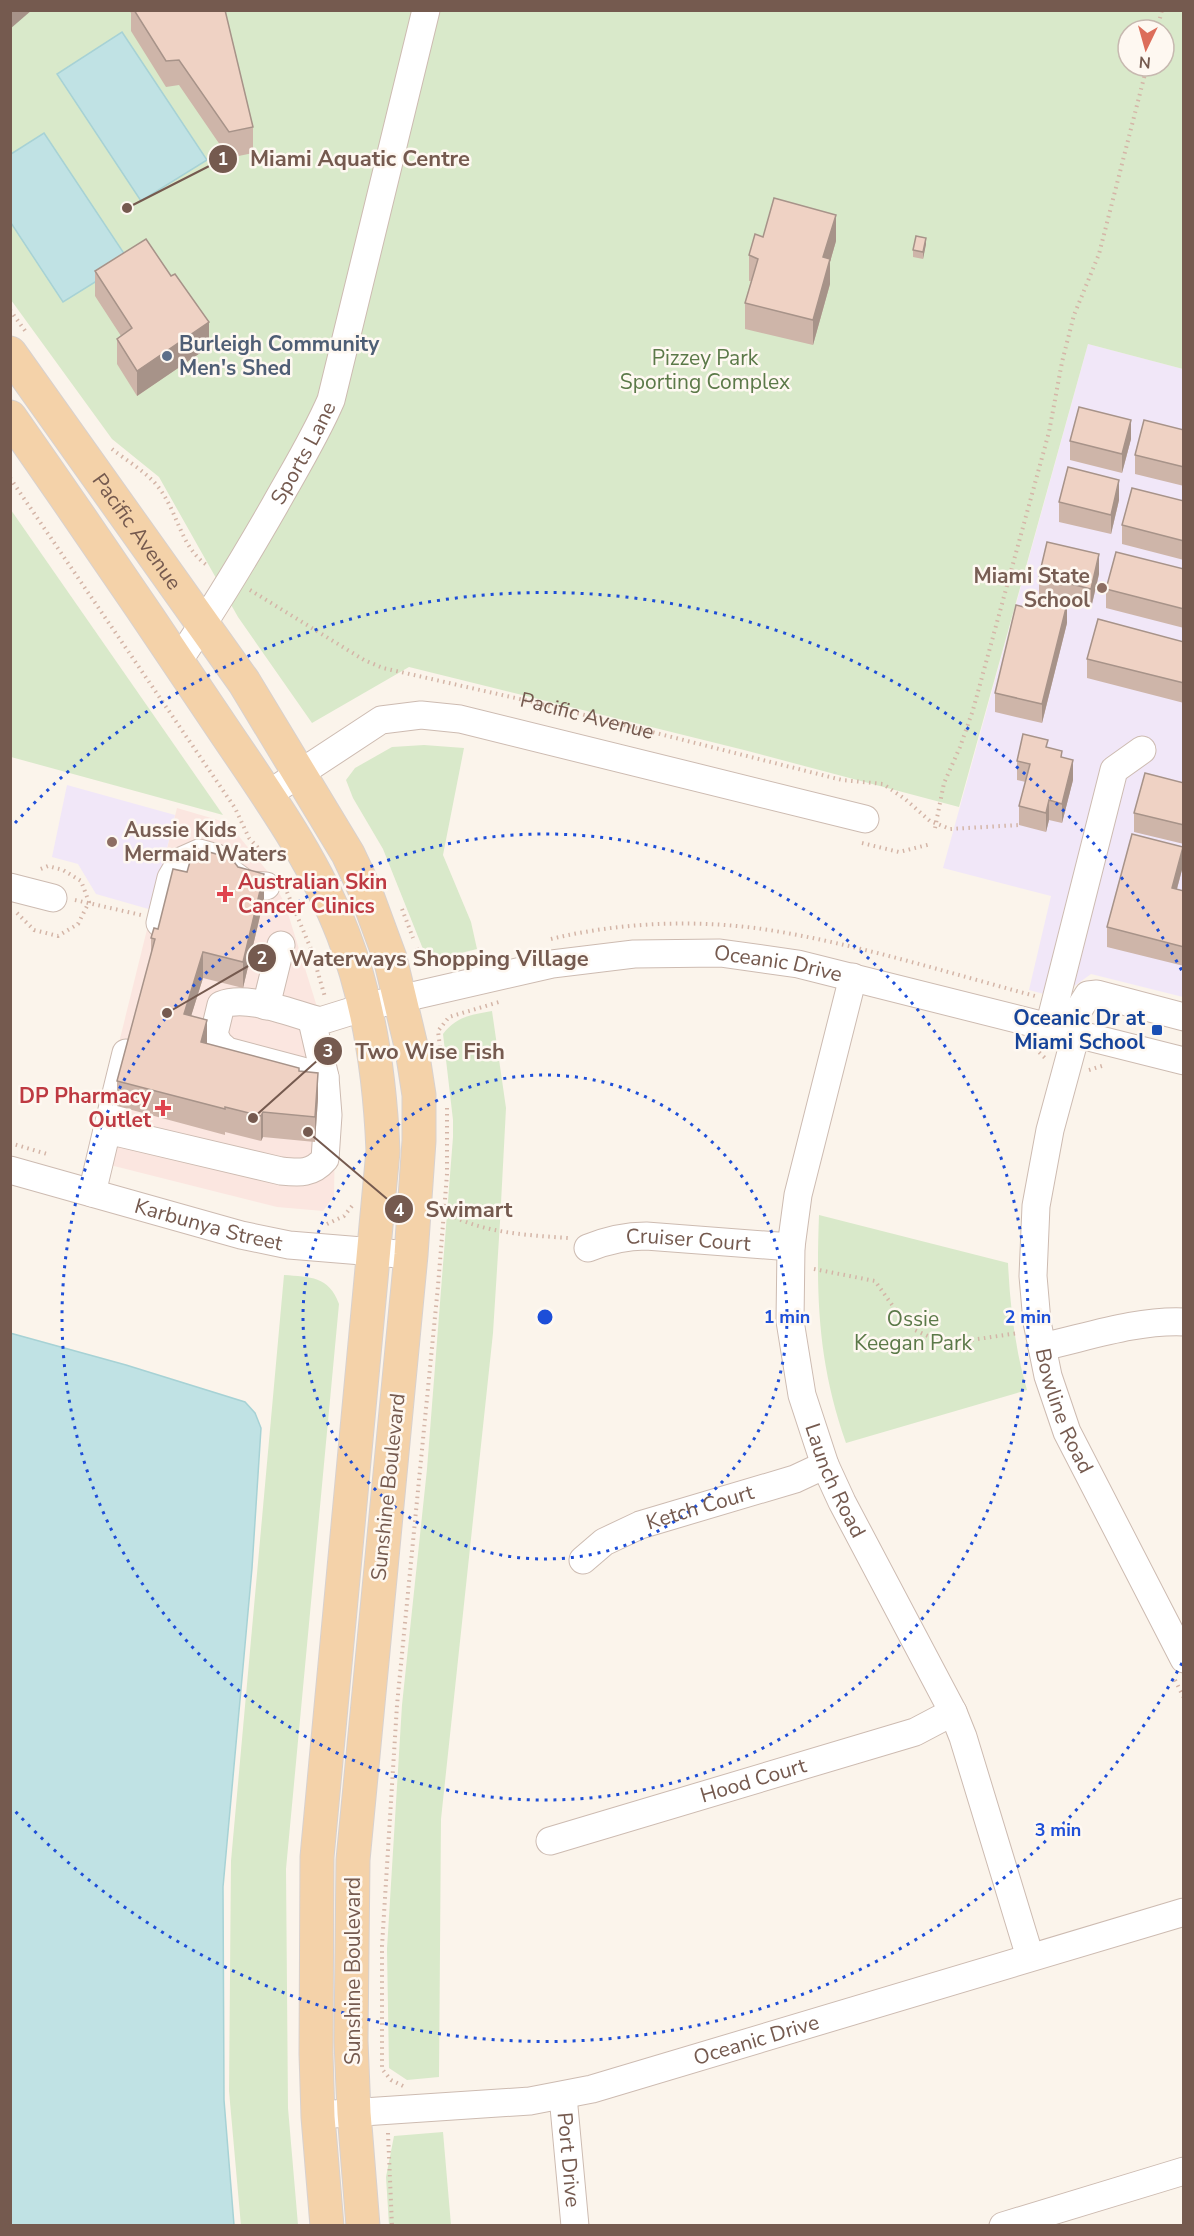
<svg xmlns="http://www.w3.org/2000/svg" width="1194" height="2236" font-family="'Nunito Sans',sans-serif">
	<style>
		.commercial { fill: #fbe6e0 }
		.education { fill: #f1e7f8 }
		.green { fill: #d9e9ca; fill-rule: evenodd }
		.water { fill: #c0e2e4; stroke: #a7d2d5; stroke-width: 1.5 }
		.lines { fill: none; stroke-linecap: round; stroke-linejoin: round }
		.minor-casing { stroke: #cdbbb1; stroke-width: 29 }
		.major-casing { stroke: #d8d1ce; stroke-width: 35 }
		.path { stroke: #d4b5a7; stroke-width: 4; stroke-dasharray: 1.5 4.5; stroke-linecap: butt }
		.minor { stroke: #fff; stroke-width: 27 }
		.major { stroke: #f4d2a9; stroke-width: 33 }
		.wall { fill: #ceb5a9 }
		.shaded-wall { fill: #a79389 }
		.building { fill: #efd2c4; stroke: #a79389; stroke-width: 1.5 }
		.ring { fill: none; stroke: #1d4ed8; stroke-width: 3; stroke-dasharray: 3 6 }
		.service-dot { fill: #5c6f8a; stroke: #fef8f1; stroke-width: 2 }
		.education-dot { fill: #8d6e63; stroke: #fef8f1; stroke-width: 2 }
		.health-dot { fill: #e0444e; stroke: #fef8f1; stroke-width: 2 }
		.transit-dot { fill: #1a4fb4; stroke: #fef8f1; stroke-width: 2 }
		.labels { text-anchor: middle; stroke-width: 5; stroke-linejoin: round; paint-order: stroke }
		.service-label { font-size: 21px; font-weight: bold; fill: #4e5e75; stroke: #fef8f1; text-anchor: start }
		.park-label { font-size: 21px; fill: #5b7948; stroke: #fef8f1 }
		.street-label { font-size: 21px; fill: #755a4f; stroke: #fef8f1 }
		.education-label { font-size: 21px; font-weight: bold; fill: #785e54; stroke: #fef8f1; text-anchor: end }
		.health-label { font-size: 21px; font-weight: bold; fill: #be3a42; stroke: #fef8f1; text-anchor: start }
		.transit-label { font-size: 21px; font-weight: bold; fill: #164399; stroke: #fef8f1; text-anchor: end }
		.centre { fill: #1d4ed8; stroke: #fef8f1; stroke-width: 3 }
		.ring-label { font-size: 18px; text-anchor: middle; font-weight: bold; fill: #1d4ed8; stroke: #fef8f1; stroke-width: 5; stroke-linejoin: round; paint-order: stroke }
		.leader { fill: none; stroke: #755a4f; stroke-width: 2 }
		.callout-dot { fill: #755a4f; stroke: #fef8f1; stroke-width: 2 }
		.mark-label { font-size: 18px; text-anchor: middle; font-weight: bold; fill: #fff }
		.callout-label { font-size: 22px; text-anchor: middle; font-weight: bold; fill: #755a4f; stroke: #fef8f1; stroke-width: 5; stroke-linejoin: round; paint-order: stroke }
	</style>
	<rect width="100%" height="100%" fill="#fbf4eb"/>
	<!-- commercial -->
	<path class="commercial" d="M 177,808 L 228,823 L 268,872 L 285,904 L 336,1068 L 334,1196 L 323,1211 L 277,1207 L 90,1160 Z"/>
	<!-- education -->
	<g class="education">
		<path d="M 1088,344 L 1183,369 L 1183,997 L 1091,974 L 1069,990 L 1066,1000 L 1029,990 L 1051,896 L 943,868 Z"/>
		<path d="M 67,785 L 175,815 L 152,910 L 96,894 L 78,864 L 52,857 Z"/>
	</g>
	<!-- green -->
	<g class="green">
		<path d="M 10,11 L 1183,11 L 1183,369 L 1088,344 L 959,807 L 744,750 L 409,667 L 312,723 L 238,617 L 159,477 L 112,439 L 11,300 ZM 1128,30 L 1164,30 L 1164,66 L 1128,66 Z"/>
		<path d="M 10,510 L 11,510 L 223,815 L 11,757 Z"/>
		<path d="M 424,745 L 464,748 L 443,855 L 471,922 L 477,949 L 441,958 L 425,954 L 383,849 L 353,798 L 346,780 L 355,768 L 392,747 Z"/>
		<path d="M 492,1011 L 506,1108 L 500,1222 L 493,1333 L 441,1819 L 439,2077 L 407,2080 L 389,2068 L 387,1949 L 402,1705 L 427,1469 L 453,1137 L 453,1120 L 443,1034 C 457,1016 471,1015 492,1011 Z"/>
		<path d="M 819,1215 L 1008,1263 C 1010,1306 1015,1349 1027,1390 L 846,1443 C 818,1363 816,1298 819,1215 Z"/>
		<path d="M 284,1275 C 310,1277 329,1276 339,1304 L 286,1869 L 288,2108 L 298,2225 L 241,2226 L 229,2091 L 231,1861 Z"/>
		<path d="M 443,2132 L 451,2225 L 389,2225 L 386,2177 L 394,2136 Z"/>
	</g>
	<!-- water -->
	<g class="water">
		<path d="M 122,32 L 207,160 L 141,201 L 57,74 Z"/>
		<path d="M 44,133 L 129,261 L 63,302 L 11,223 L 11,154 Z"/>
		<path d="M 10,1333 L 126,1365 L 245,1402 L 255,1413 L 261,1428 L 252,1568 L 223,1887 L 224,2100 L 234,2225 L 11,2225 Z"/>
	</g>
	<g class="lines">
		<!-- minor casing -->
		<g class="minor-casing">
			<g id="minor">
				<path id="s2" d="M 178,661 C 213,611 244,559 275,505 C 294,471 315,437 331,400 L 426,10"/>
				<path d="M 267,795 L 381,720 L 421,715 L 460,719 L 865,819"/>
				<path d="M 10,887 L 53,898"/>
				<path d="M 160,923 L 171,878 L 181,861 L 199,853 L 217,858 L 232,874 L 247,885 L 266,886"/>
				<path id="s3" d="M 853,977 L 798,1195 L 791,1247 L 790,1321 L 802,1395 L 825,1465 L 842,1502 L 953,1712 L 963,1737 L 1030,1957"/>
				<path d="M 266,1006 L 281,945"/>
				<path d="M 320,1021 C 292,1014 248,994 221,1005 L 214,1034 L 219,1044 L 227,1051 L 325,1077"/>
				<path d="M 1049,1027 L 1114,770 L 1142,750"/>
				<path d="M 1065,1031 L 1088,995 L 1097,994 L 1184,1017"/>
				<path id="s4" d="M 1076,1034 L 1050,1130 L 1036,1206 L 1033,1276 L 1037,1322 L 1048,1376 L 1067,1432 L 1184,1659"/>
				<path d="M 107,1130 L 126,1053"/>
				<path id="s5" d="M 10,1170 L 241,1235 L 289,1245 L 411,1255"/>
				<path id="s6" d="M 92,1193 L 107,1130 L 281,1171 C 300,1173 312,1174 325,1159 L 328,1115 L 325,1077 L 313,1025 L 320,1021 L 365,1007 L 552,964 L 634,954 L 720,953 L 798,964 L 1184,1061"/>
				<path id="s7" d="M 588,1248 C 608,1240 625,1236 646,1236 L 791,1247"/>
				<path d="M 1042,1347 C 1088,1337 1136,1320 1184,1322"/>
				<path id="s8" d="M 583,1560 L 604,1542 L 640,1525 L 795,1479 L 825,1465"/>
				<path id="s9" d="M 550,1841 L 915,1732 L 953,1712"/>
				<path id="s10" d="M 563,2096 L 575,2226"/>
				<path id="s11" d="M 318,2115 L 530,2101 L 592,2089 L 1184,1912"/>
				<path d="M 1003,2226 L 1184,2171"/>
			</g>
		</g>
		<!-- major casing -->
		<g class="major-casing">
			<g id="major">
				<path id="s12" d="M 10,353 L 244,682 L 348,854 L 365,890 L 390,958 L 412,1050 L 419,1095 L 419,1141 L 411,1255 L 353,1860 L 351,2041 L 354,2113 L 363,2226"/>
				<path d="M 10,417 C 80,517 149,618 217,720 C 263,789 313,856 343,934 C 370,1004 380,1077 383,1151 L 317,1857 L 316,2054 L 318,2117 L 327,2226"/>
			</g>
		</g>
		<!-- path -->
		<g class="path">
			<path d="M 1157,30 L 1162,10"/>
			<path d="M 10,310 L 26,332"/>
			<path d="M 112,449 C 127,461 148,473 159,488 C 179,514 180,547 208,566"/>
			<path d="M 10,478 L 235,808 L 249,838 L 273,864"/>
			<path id="s1" d="M 250,590 L 364,660 L 383,668 L 533,702 L 842,780 L 883,784 L 905,799 L 930,821 L 950,829 L 1019,825"/>
			<path d="M 935,828 L 944,783 L 960,747 L 973,710 L 1049,432 L 1062,362 L 1074,315 L 1099,254 L 1147,66"/>
			<path d="M 862,843 L 899,852 L 931,844"/>
			<path d="M 287,892 L 311,949 L 325,997"/>
			<path d="M 75,900 L 141,915"/>
			<path d="M 402,909 L 413,938"/>
			<path d="M 17,913 L 34,930 L 58,936 L 78,924 L 89,902 L 81,881 L 63,870 L 48,866 L 38,870"/>
			<path d="M 551,939 C 620,922 699,919 769,930 C 857,944 949,973 1035,996"/>
			<path d="M 417,948 L 424,963 L 439,965"/>
			<path d="M 440,1047 L 438,1031 L 449,1017 L 499,1002"/>
			<path d="M 1035,1048 L 1046,1059"/>
			<path d="M 1089,1070 L 1105,1065"/>
			<path d="M 10,1143 L 47,1154"/>
			<path d="M 444,1212 C 482,1233 525,1235 568,1238"/>
			<path d="M 327,1224 L 344,1216 L 352,1206"/>
			<path d="M 814,1269 L 875,1281 L 895,1309 L 915,1330 L 945,1344 L 1018,1333"/>
			<path d="M 1175,1680 L 1184,1698"/>
			<path d="M 403,2086 L 391,2080 L 382,2069 L 382,1946 L 397,1705 L 438,1286 L 447,1174 L 447,1108"/>
			<path d="M 388,2133 L 392,2226"/>
		</g>
		<!-- minor -->
		<use href="#minor" class="minor"/>
		<!-- major -->
		<use href="#major" class="major"/>
	</g>
	<!-- wall -->
	<g class="wall">
		<path d="M 129,10 L 225,10 L 253,127 L 253,153 L 229,158 L 179,85 L 166,87 L 131,31 L 131,13 Z"/>
		<path d="M 763,237 L 836,241 L 830,262 L 830,284 L 813,345 L 745,329 L 745,303 L 751,281 L 749,281 L 749,255 Z"/>
		<path d="M 926,244 L 923,259 L 913,257 L 913,250 Z"/>
		<path d="M 95,271 L 209,347 L 137,396 L 117,364 L 117,339 L 121,336 L 95,296 Z"/>
		<path d="M 1184,430 L 1184,486 L 1135,474 L 1135,455 Z"/>
		<path d="M 1131,439 L 1122,473 L 1070,460 L 1070,441 Z"/>
		<path d="M 1119,500 L 1111,534 L 1059,522 L 1059,502 Z"/>
		<path d="M 1184,501 L 1184,560 L 1122,544 L 1122,525 Z"/>
		<path d="M 1184,569 L 1184,628 L 1106,608 L 1106,589 Z"/>
		<path d="M 1099,574 L 1091,608 L 1039,595 L 1039,576 Z"/>
		<path d="M 1067,623 L 1042,723 L 995,712 L 995,693 Z"/>
		<path d="M 1184,642 L 1184,703 L 1087,678 L 1087,659 Z"/>
		<path d="M 1048,747 L 1062,758 L 1073,780 L 1062,823 L 1049,820 L 1046,832 L 1019,825 L 1019,806 L 1026,782 L 1017,780 L 1017,761 Z"/>
		<path d="M 1184,783 L 1184,844 L 1134,832 L 1134,813 Z"/>
		<path d="M 1183,866 L 1177,889 L 1184,891 L 1184,966 L 1107,947 L 1107,927 Z"/>
		<path d="M 187,872 L 264,899 L 243,988 L 203,978 L 191,1016 L 207,1044 L 299,1071 L 318,1098 L 315,1142 L 263,1137 L 261,1141 L 225,1132 L 225,1135 L 117,1106 L 117,1081 L 151,954 L 151,938 L 158,929 Z"/>
	</g>
	<!-- shaded-wall -->
	<g class="shaded-wall">
		<path d="M 10,10 L 32,10 L 10,29 Z"/>
		<path d="M 836,215 L 836,241 L 830,262 L 830,284 L 813,345 L 813,320 L 823,257 Z"/>
		<path d="M 926,238 L 926,244 L 923,259 L 923,252 Z"/>
		<path d="M 209,322 L 209,347 L 137,396 L 137,371 Z"/>
		<path d="M 1131,420 L 1131,439 L 1122,473 L 1122,454 Z"/>
		<path d="M 1119,480 L 1119,500 L 1111,534 L 1111,515 Z"/>
		<path d="M 1099,554 L 1099,574 L 1091,608 L 1091,589 Z"/>
		<path d="M 1067,604 L 1067,623 L 1042,723 L 1042,704 Z"/>
		<path d="M 1073,760 L 1073,780 L 1062,823 L 1062,804 Z"/>
		<path d="M 1049,800 L 1049,820 L 1046,832 L 1046,813 Z"/>
		<path d="M 1183,847 L 1183,866 L 1172,907 L 1172,888 Z"/>
		<path d="M 264,874 L 264,899 L 243,988 L 243,962 Z"/>
		<path d="M 203,952 L 203,978 L 184,1039 L 184,1014 Z"/>
		<path d="M 207,1020 L 207,1045 L 201,1042 Z"/>
		<path d="M 318,1073 L 318,1098 L 315,1142 L 315,1117 Z"/>
		<path d="M 263,1112 L 263,1137 L 261,1141 L 261,1116 Z"/>
	</g>
	<!-- building -->
	<g class="building">
		<path d="M 134,10 L 225,10 L 253,127 L 229,132 L 179,60 L 166,61 Z"/>
		<path d="M 774,198 L 836,215 L 823,257 L 830,259 L 813,320 L 745,303 L 758,259 L 749,255 L 755,234 L 763,237 Z"/>
		<path d="M 916,236 L 926,238 L 923,252 L 913,250 Z"/>
		<path d="M 146,239 L 171,276 L 175,274 L 209,322 L 137,371 L 117,339 L 132,328 L 95,271 Z"/>
		<path d="M 1079,407 L 1131,420 L 1122,454 L 1070,441 Z"/>
		<path d="M 1144,420 L 1184,430 L 1184,467 L 1135,455 Z"/>
		<path d="M 1068,467 L 1119,480 L 1111,515 L 1059,502 Z"/>
		<path d="M 1132,488 L 1184,501 L 1184,541 L 1122,525 Z"/>
		<path d="M 1047,542 L 1099,554 L 1091,589 L 1039,576 Z"/>
		<path d="M 1116,552 L 1184,569 L 1184,609 L 1106,589 Z"/>
		<path d="M 1031,595 L 1067,604 L 1042,704 L 995,693 L 1016,605 L 1028,608 Z"/>
		<path d="M 1098,619 L 1184,642 L 1184,683 L 1087,659 Z"/>
		<path d="M 1023,734 L 1048,740 L 1046,747 L 1062,751 L 1061,757 L 1073,760 L 1062,804 L 1049,800 L 1046,813 L 1019,806 L 1030,764 L 1017,761 Z"/>
		<path d="M 1145,773 L 1184,783 L 1184,825 L 1134,813 Z"/>
		<path d="M 1132,834 L 1183,847 L 1172,888 L 1184,891 L 1184,947 L 1107,927 Z"/>
		<path d="M 194,848 L 231,858 L 238,867 L 264,874 L 243,962 L 203,952 L 184,1014 L 207,1020 L 201,1042 L 299,1068 L 299,1071 L 318,1073 L 315,1117 L 263,1112 L 261,1116 L 225,1107 L 225,1109 L 117,1081 L 155,939 L 151,938 L 154,928 L 158,929 L 173,869 L 187,872 Z"/>
	</g>
	<!-- distance rings -->
	<g class="ring">
		<circle cx="545" cy="1317" r="242"/>
		<circle cx="545" cy="1317" r="483"/>
		<path d="M1182 1663A725 725 0 0 1 15 1811M15 823A725 725 0 0 1 1182 971"/>
	</g>
	<!-- markers -->
	<circle class="service-dot" cx="167" cy="356" r="6"/>
	<g class="education-dot">
		<circle cx="1102" cy="588" r="6"/>
		<circle cx="112" cy="842" r="6"/>
	</g>
	<g class="health-dot">
		<path d="M222 885h6v6h6v6h-6v6h-6v-6h-6v-6h6z"/>
		<path d="M160 1099h6v6h6v6h-6v6h-6v-6h-6v-6h6z"/>
	</g>
	<rect class="transit-dot" x="1151" y="1024" width="12" height="12" rx="3"/>
	<g class="labels">
		<!-- service labels -->
		<g class="service-label">
			<text x="179" y="351">Burleigh Community<tspan x="179" dy="24">Men's Shed</tspan></text>
		</g>
		<!-- park labels -->
		<g class="park-label">
			<text x="705" y="365">Pizzey Park<tspan x="705" dy="24">Sporting Complex</tspan></text>
			<text x="913" y="1326">Ossie<tspan x="913" dy="24">Keegan Park</tspan></text>
		</g>
		<!-- street labels -->
		<g class="street-label">
			<text dy="7" stroke="none"><textPath href="#s2" startOffset="243">Sports Lane</textPath></text>
			<text dy="7" stroke="none"><textPath href="#s12" startOffset="219">Pacific Avenue</textPath></text>
			<text dy="7" stroke="none"><textPath href="#s1" startOffset="364">Pacific Avenue</textPath></text>
			<text dy="7" stroke="none"><textPath href="#s6" startOffset="902">Oceanic Drive</textPath></text>
			<text dy="7" stroke="none"><textPath href="#s5" startOffset="206">Karbunya Street</textPath></text>
			<text dy="7" stroke="none"><textPath href="#s7" startOffset="102">Cruiser Court</textPath></text>
			<text dy="7" stroke="none"><textPath href="#s4" startOffset="386">Bowline Road</textPath></text>
			<text dy="7" stroke="none"><textPath href="#s3" startOffset="518">Launch Road</textPath></text>
			<text transform="translate(388 1487) rotate(-84)" y="7">Sunshine Boulevard</text>
			<text dy="7" stroke="none"><textPath href="#s8" startOffset="130">Ketch Court</textPath></text>
			<text dy="7" stroke="none"><textPath href="#s9" startOffset="212">Hood Court</textPath></text>
			<text transform="translate(353 1971) rotate(-90)" y="7">Sunshine Boulevard</text>
			<text dy="7" stroke="none"><textPath href="#s11" startOffset="447">Oceanic Drive</textPath></text>
			<text dy="7" stroke="none"><textPath href="#s10" startOffset="64">Port Drive</textPath></text>
		</g>
		<!-- education labels -->
		<g class="education-label">
			<text x="1090" y="583">Miami State<tspan x="1090" dy="24">School</tspan></text>
			<text x="124" y="837" text-anchor="start">Aussie Kids<tspan x="124" dy="24">Mermaid Waters</tspan></text>
		</g>
		<!-- health labels -->
		<g class="health-label">
			<text x="238" y="889">Australian Skin<tspan x="238" dy="24">Cancer Clinics</tspan></text>
			<text x="151" y="1103" text-anchor="end">DP Pharmacy<tspan x="151" dy="24">Outlet</tspan></text>
		</g>
		<!-- transit labels -->
		<g class="transit-label">
			<text x="1145" y="1025">Oceanic Dr at<tspan x="1145" dy="24">Miami School</tspan></text>
		</g>
	</g>
	<circle cx="545" cy="1317" r="9" class="centre"/>
	<g class="ring-label">
		<text x="787" y="1323">1 min</text>
		<text x="1028" y="1323">2 min</text>
		<text x="1058" y="1836">3 min</text>
	</g>
	<!-- callouts -->
	<path class="leader" d="M127 208L223 159M167 1013L262 958M253 1118L328 1051M308 1132L399 1209"/>
	<g class="callout-dot">
		<circle cx="127" cy="208" r="6"/>
		<circle cx="167" cy="1013" r="6"/>
		<circle cx="253" cy="1118" r="6"/>
		<circle cx="308" cy="1132" r="6"/>
		<circle cx="223" cy="159" r="15"/>
		<circle cx="262" cy="958" r="15"/>
		<circle cx="328" cy="1051" r="15"/>
		<circle cx="399" cy="1209" r="15"/>
	</g>
	<g class="mark-label">
		<text x="223" y="165">1</text>
		<text x="262" y="964">2</text>
		<text x="328" y="1057">3</text>
		<text x="399" y="1216">4</text>
	</g>
	<g class="callout-label">
		<text x="360" y="166">Miami Aquatic Centre</text>
		<text x="439" y="966">Waterways Shopping Village</text>
		<text x="430" y="1059">Two Wise Fish</text>
		<text x="469" y="1217">Swimart</text>
	</g>
	<!-- border -->
	<rect width="1194" height="2236" fill="none" stroke="#755a4f" stroke-width="24"/>
	<!-- north arrow -->
	<g transform="translate(1146 48) rotate(185)"><circle r="28" fill="#fef8f1" stroke="#c7b9b0" stroke-width="1.5"/>
	<path d="M0-4.5L10 22L0 15L-10 22Z" fill="#dc6d5a"/>
	<text y="-9" font-size="16" font-weight="bold" text-anchor="middle" fill="#755a4f">N</text>
	</g>
</svg>
